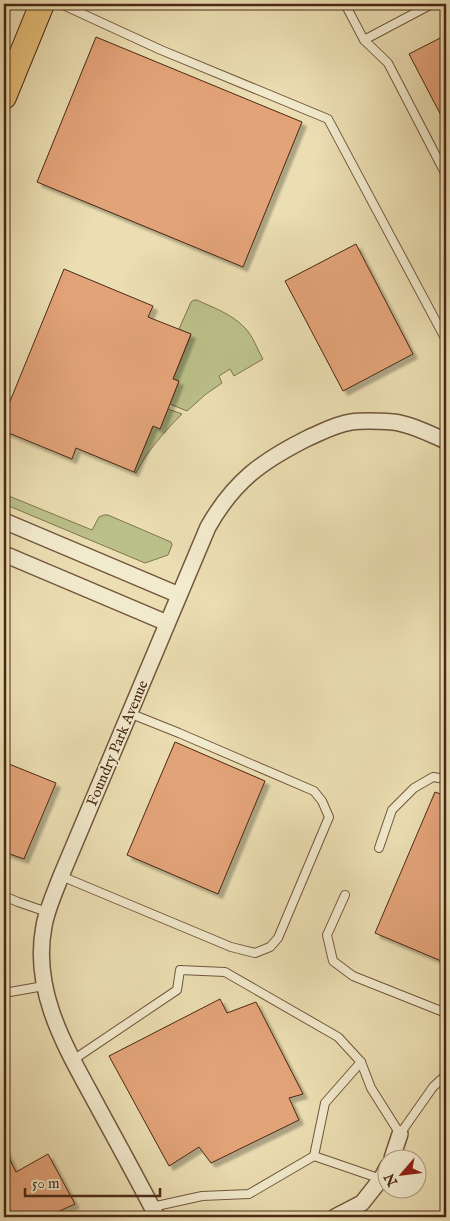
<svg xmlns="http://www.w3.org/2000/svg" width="450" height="1221" font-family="'IM FELL English',serif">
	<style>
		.green { fill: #bbc089; stroke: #82744e }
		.building { fill: #e3a378; stroke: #4a2814; filter: url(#shadow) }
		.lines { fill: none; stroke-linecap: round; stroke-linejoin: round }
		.service-casing { stroke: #72563c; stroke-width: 10 }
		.minor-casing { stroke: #72563c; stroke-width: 18 }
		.primary-casing { stroke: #4a2814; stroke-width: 26 }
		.service { stroke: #f2eacd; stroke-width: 8 }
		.minor { stroke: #f2eacd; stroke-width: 15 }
		.primary { stroke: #e6bf79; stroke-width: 24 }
		.labels { text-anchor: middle; stroke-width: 4; stroke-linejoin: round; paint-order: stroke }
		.street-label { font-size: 15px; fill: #4a2814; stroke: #f2eacd }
	</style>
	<defs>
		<filter id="shadow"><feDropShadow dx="4.5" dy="4.5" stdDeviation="1" flood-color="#0004"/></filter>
	</defs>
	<rect width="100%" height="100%" fill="#ebdeb2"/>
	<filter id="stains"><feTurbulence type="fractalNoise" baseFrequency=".004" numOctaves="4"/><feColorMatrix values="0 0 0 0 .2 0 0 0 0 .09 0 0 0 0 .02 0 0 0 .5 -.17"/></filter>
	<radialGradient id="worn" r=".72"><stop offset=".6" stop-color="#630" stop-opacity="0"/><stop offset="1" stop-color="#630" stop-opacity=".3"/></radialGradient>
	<!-- green -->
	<g class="green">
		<path d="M 194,300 L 197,300 C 214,308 232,314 245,328 C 253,336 257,349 263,359 L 234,376 L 230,369 L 219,376 L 222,383 L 206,394 L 187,411 L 170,404 L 179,381 L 173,379 L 191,335 L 179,329 L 191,302 Z"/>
		<path d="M 168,409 L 182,414 C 166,430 146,452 136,473 L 134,472 L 153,426 Z"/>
		<path d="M 4,494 L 92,530 L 99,517 L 104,515 L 108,515 L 171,542 L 172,545 L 168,555 L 145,563 L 4,504 Z"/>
	</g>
	<!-- building -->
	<g class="building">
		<path d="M 446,35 L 446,125 L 409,54 Z"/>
		<path d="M 96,37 L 302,122 L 243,267 L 37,182 Z"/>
		<path d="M 356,244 L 413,354 L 343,391 L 285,281 Z"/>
		<path d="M 64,269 L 153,306 L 148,317 L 191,334 L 173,379 L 179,381 L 168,409 L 160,429 L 153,426 L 134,472 L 76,448 L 72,459 L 4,431 L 4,416 Z"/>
		<path d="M 175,742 L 265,781 L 218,894 L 127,855 Z"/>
		<path d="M 4,762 L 56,783 L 24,859 L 4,852 Z"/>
		<path d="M 435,792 L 446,796 L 446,963 L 375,933 Z"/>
		<path d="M 220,999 L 227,1013 L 256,1002 L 303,1094 L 289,1098 L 299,1120 L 211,1163 L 199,1147 L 169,1166 L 109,1056 Z"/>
		<path d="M 4,1147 L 16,1172 L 48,1154 L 75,1204 L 46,1217 L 4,1217 Z"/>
	</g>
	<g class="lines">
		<!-- service casing -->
		<g class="service-casing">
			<g id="service">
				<path d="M 61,4 L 161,50 L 328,119 L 446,340"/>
				<path d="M 345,4 L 364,40 L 388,63 L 446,175"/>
				<path d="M 364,40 L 432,4"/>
				<path d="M 379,848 L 392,810 L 414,788 L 433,777 L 446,779"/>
				<path d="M 61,876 L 231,947 L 255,953 L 270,947 L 278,938 L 329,817 L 322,801 L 314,791 L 179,733 L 129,713"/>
				<path d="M 345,895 L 327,935 L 333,961 L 353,976 L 446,1013"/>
				<path d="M 4,896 L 18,902 L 47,912"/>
				<path d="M 4,993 L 44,986"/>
				<path d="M 73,1060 L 177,990 L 180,970 L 225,972 L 338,1037 L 361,1062 L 325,1103 L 314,1156 L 249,1194 L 202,1196 L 152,1207"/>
				<path d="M 361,1062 L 371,1088 L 400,1134 L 433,1087 L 446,1075"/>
				<path d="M 314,1156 L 381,1179"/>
			</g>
		</g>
		<!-- minor casing -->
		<g class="minor-casing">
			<g id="minor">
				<path d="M 4,521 L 179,595"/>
				<path d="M 4,554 L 167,623"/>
				<path d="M 392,1158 L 400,1134"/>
				<path d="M 157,1217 C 138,1180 118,1144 98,1107 C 68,1051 31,993 44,926 C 47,909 55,892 61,876 L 208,527 C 234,481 262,461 308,438 C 322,432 336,424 351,422 C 365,420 379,421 393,422 C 411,424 430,434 446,441"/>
				<path d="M 335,1217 L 362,1203 L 381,1179 L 388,1166"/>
			</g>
		</g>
		<!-- primary casing -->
		<g class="primary-casing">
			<path id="primary" d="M 4,97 L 42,4"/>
		</g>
		<!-- service -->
		<use href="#service" class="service"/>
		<!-- minor -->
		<use href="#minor" class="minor"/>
		<!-- primary -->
		<use href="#primary" class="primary"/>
	</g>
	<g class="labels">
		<!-- street labels -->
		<g class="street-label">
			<text transform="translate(117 743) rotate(-67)" y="5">Foundry Park Avenue</text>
		</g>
	</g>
	<!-- margin -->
	<rect width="450" height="1221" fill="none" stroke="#ebdeb2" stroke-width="20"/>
	<rect x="5" y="5" width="440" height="1211" fill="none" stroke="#4a2814" stroke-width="2.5"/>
	<rect x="10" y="10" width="430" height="1201" fill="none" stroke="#4a2814"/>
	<!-- north arrow -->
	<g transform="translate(402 1174) rotate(242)"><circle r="24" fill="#f2eacd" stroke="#af9c83"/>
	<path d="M0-4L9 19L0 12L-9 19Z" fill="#8f2418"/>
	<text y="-8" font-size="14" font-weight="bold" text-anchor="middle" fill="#4a2814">N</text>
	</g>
	<!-- scale -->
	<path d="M25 1188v8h135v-8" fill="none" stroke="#4a2814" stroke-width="2.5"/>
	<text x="32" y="1188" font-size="15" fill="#4a2814" stroke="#f2eacd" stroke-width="4" paint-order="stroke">50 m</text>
	<rect width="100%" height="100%" filter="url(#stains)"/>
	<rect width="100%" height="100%" fill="url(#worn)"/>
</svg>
